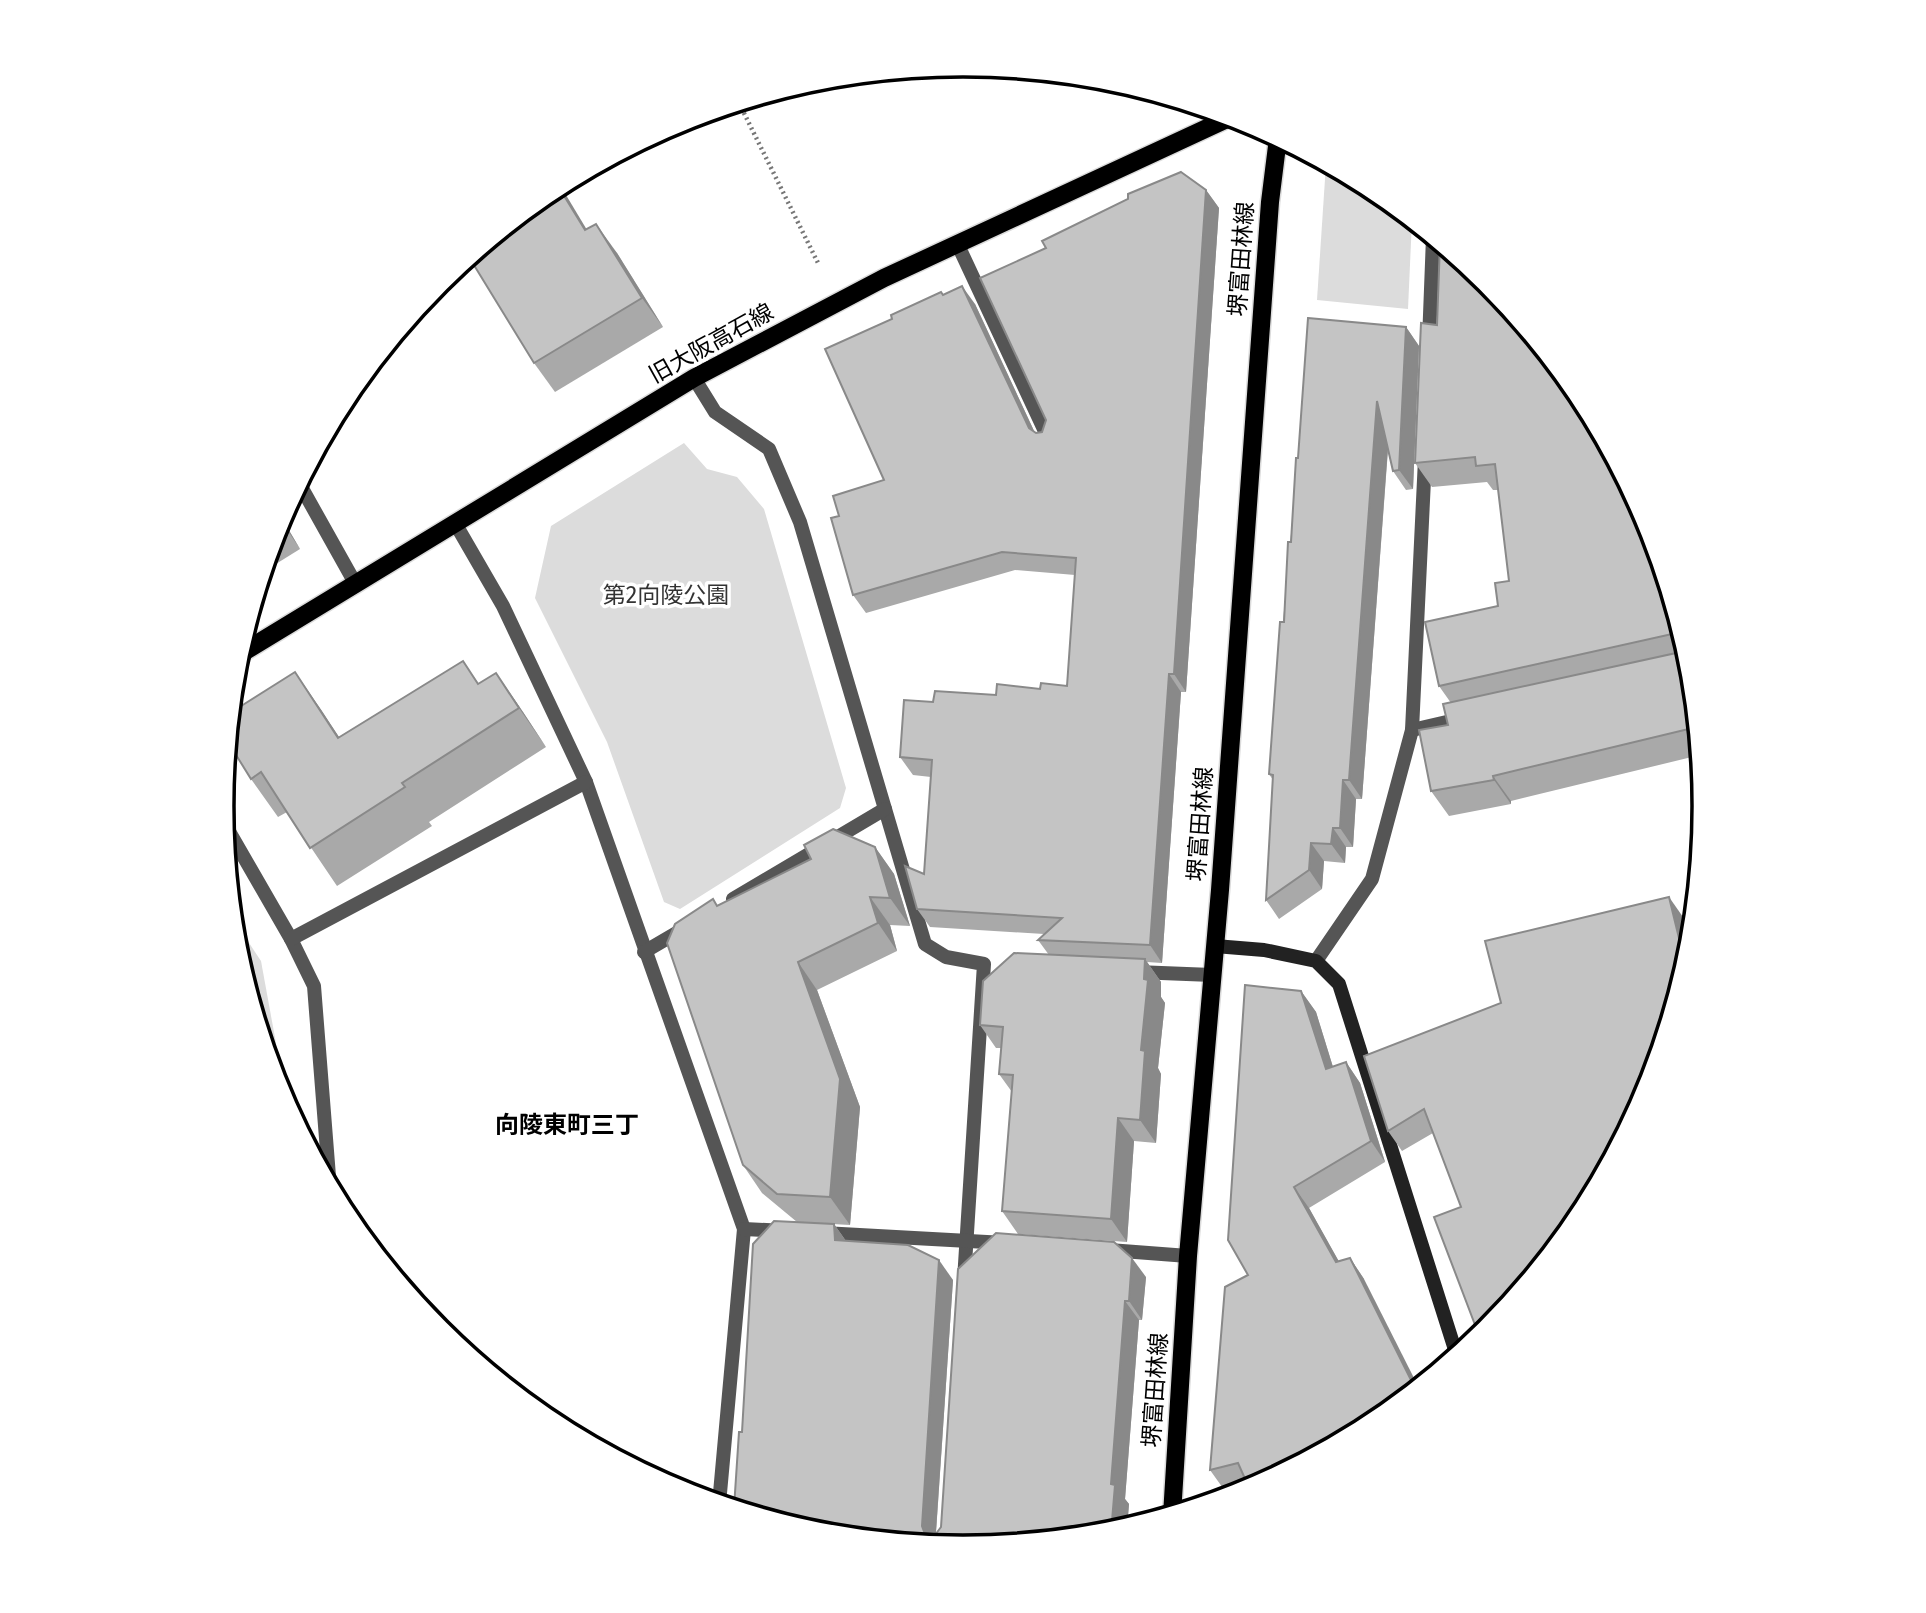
<svg xmlns="http://www.w3.org/2000/svg" width="1926" height="1613" font-family="'Fira Sans','Noto Sans JP',sans-serif">
	<style>
		.green { fill: #dcdcdc }
		.lines { fill: none; stroke-linecap: round; stroke-linejoin: round }
		.primary-casing { stroke: #dbdbdb; stroke-width: 21 }
		.path { stroke: #777; stroke-width: 4.5; stroke-dasharray: 2 3.5; stroke-linecap: butt }
		.lane { stroke: #555; stroke-width: 14 }
		.street { stroke: #555; stroke-width: 14 }
		.secondary { stroke: #222; stroke-width: 14 }
		.primary { stroke: #000; stroke-width: 18 }
		.wall { fill: #a9a9a9 }
		.shaded-wall { fill: #898989 }
		.building { fill: #c4c4c4; stroke: #898989; stroke-width: 2 }
		.labels { text-anchor: middle; stroke-width: 7; stroke-linejoin: round; paint-order: stroke }
		.street-label { font-size: 23px; fill: #000; stroke: #fff }
		.park-label { font-size: 23px; fill: #333; stroke: #fff }
		.neighbourhood-label { font-size: 24px; font-weight: bold; fill: #000; stroke: #fff }
		.rim { fill: none; stroke: #000; stroke-width: 3.5 }
	</style>
	<rect width="100%" height="100%" fill="#fff"/>
	<!-- green -->
	<g class="green">
		<path d="M 1326,164 L 1375,190 L 1412,220 L 1408,309 L 1317,300 Z"/>
		<path d="M 684,443 L 707,469 L 737,477 L 764,509 L 846,788 L 840,808 L 680,909 L 664,902 L 607,742 L 535,598 L 551,526 Z"/>
		<path d="M 232,917 L 261,961 L 288,1109 L 278,1090 L 235,951 Z"/>
	</g>
	<g class="lines">
		<!-- primary casing -->
		<g class="primary-casing">
			<g id="primary">
				<path d="M 237,656 L 694,378 L 884,278 L 1231,117"/>
				<path d="M 1172,1515 L 1188,1256 L 1220,890 L 1270,202 L 1278,138"/>
			</g>
		</g>
		<!-- path -->
		<path class="path" d="M 739,103 L 818,263"/>
		<!-- lane -->
		<path class="lane" d="M 957,243 L 1050,442"/>
		<!-- street -->
		<g class="street">
			<path d="M 1429,341 L 1433,237"/>
			<path d="M 694,378 L 715,412 L 769,449 L 800,522 L 925,944 L 946,957 L 984,964 L 964,1280"/>
			<path d="M 299,483 L 355,583"/>
			<path d="M 455,523 L 503,606 L 586,782 L 744,1229 L 719,1504"/>
			<path d="M 1412,730 L 1464,718"/>
			<path d="M 223,821 L 291,939 L 314,986 L 330,1189"/>
			<path d="M 733,899 L 885,809"/>
			<path d="M 291,939 L 586,782"/>
			<path d="M 644,952 L 685,928"/>
			<path d="M 1316,961 L 1372,879 L 1412,730 L 1425,459"/>
			<path d="M 1136,972 L 1212,975"/>
			<path d="M 744,1229 L 785,1231"/>
			<path d="M 823,1233 L 1005,1243"/>
			<path d="M 1109,1250 L 1188,1256"/>
		</g>
		<!-- secondary -->
		<path class="secondary" d="M 1215,946 L 1264,950 L 1316,961 L 1339,984 L 1457,1356"/>
		<!-- primary -->
		<use href="#primary" class="primary"/>
	</g>
	<!-- wall -->
	<g class="wall">
		<path d="M 959,65 L 963,65 L 988,67 L 967,77 Z"/>
		<path d="M 1206,190 L 1219,208 L 1186,692 L 1181,692 L 1162,963 L 1147,962 L 1161,982 L 1161,997 L 1165,1003 L 1158,1068 L 1161,1074 L 1156,1143 L 1134,1141 L 1127,1242 L 1018,1234 L 1002,1211 L 1012,1092 L 999,1074 L 1001,1048 L 996,1048 L 980,1025 L 1049,955 L 1038,940 L 1044,934 L 930,927 L 917,909 L 924,874 L 931,777 L 913,775 L 900,757 L 933,702 L 1067,686 L 1075,575 L 1015,570 L 866,613 L 853,595 L 839,516 L 884,480 L 892,319 L 943,295 L 975,304 L 1035,433 L 1042,432 Z"/>
		<path d="M 587,229 L 617,253 L 663,327 L 555,392 L 534,363 Z"/>
		<path d="M 1406,327 L 1419,346 L 1413,489 L 1406,490 L 1393,471 L 1388,450 L 1362,799 L 1356,799 L 1353,847 L 1346,847 L 1345,863 L 1324,861 L 1322,889 L 1279,919 L 1266,900 L 1273,780 L 1269,774 L 1298,458 Z"/>
		<path d="M 1580,395 L 1691,662 L 1700,755 L 1511,801 L 1511,804 L 1449,816 L 1431,791 L 1448,725 L 1451,703 L 1439,686 L 1498,606 L 1509,581 L 1498,490 L 1493,490 L 1487,482 L 1432,487 L 1415,463 Z"/>
		<path d="M 281,517 L 300,549 L 263,572 L 278,522 Z"/>
		<path d="M 463,661 L 479,684 L 496,673 L 523,712 L 546,747 L 429,822 L 432,826 L 337,886 L 287,812 L 278,817 L 251,779 L 295,672 L 339,737 Z"/>
		<path d="M 875,847 L 894,874 L 910,926 L 890,925 L 897,951 L 817,990 L 860,1107 L 850,1225 L 797,1222 L 762,1193 L 743,1165 L 718,906 L 811,859 Z"/>
		<path d="M 1683,917 L 1580,1219 L 1487,1331 L 1481,1336 L 1477,1330 L 1461,1207 L 1433,1133 L 1402,1151 L 1388,1131 L 1501,1003 Z"/>
		<path d="M 1301,991 L 1316,1012 L 1333,1067 L 1346,1062 L 1360,1083 L 1385,1162 L 1309,1208 L 1339,1262 L 1350,1258 L 1364,1279 L 1247,1485 L 1225,1491 L 1210,1470 Z"/>
		<path d="M 834,1224 L 846,1241 L 953,1280 L 936,1533 L 941,1527 L 958,1269 L 1146,1277 L 1142,1320 L 1139,1320 L 1125,1499 L 1129,1504 L 1127,1528 L 1107,1534 L 963,1548 L 742,1432 Z"/>
	</g>
	<!-- shaded-wall -->
	<g class="shaded-wall">
		<path d="M 560,185 L 605,260 L 585,230 L 558,186 Z"/>
		<path d="M 1206,190 L 1219,208 L 1186,692 L 1174,674 Z"/>
		<path d="M 596,224 L 617,253 L 663,327 L 642,298 Z"/>
		<path d="M 962,286 L 975,304 L 1041,446 L 1029,428 Z"/>
		<path d="M 1406,327 L 1419,346 L 1413,489 L 1399,470 Z"/>
		<path d="M 1377,401 L 1390,420 L 1362,799 L 1349,780 Z"/>
		<path d="M 281,517 L 300,549 L 280,519 Z"/>
		<path d="M 295,672 L 322,711 L 365,777 L 338,738 Z"/>
		<path d="M 496,673 L 523,712 L 546,747 L 519,708 Z"/>
		<path d="M 1169,674 L 1181,692 L 1162,963 L 1150,945 Z"/>
		<path d="M 1493,776 L 1511,801 L 1511,804 L 1494,780 Z"/>
		<path d="M 1343,780 L 1356,799 L 1353,847 L 1340,828 Z"/>
		<path d="M 1333,828 L 1346,847 L 1345,863 L 1331,844 Z"/>
		<path d="M 1311,843 L 1324,861 L 1322,889 L 1309,870 Z"/>
		<path d="M 875,847 L 894,874 L 910,926 L 890,898 Z"/>
		<path d="M 870,897 L 890,925 L 897,951 L 878,923 Z"/>
		<path d="M 1669,897 L 1683,917 L 1691,949 L 1686,967 Z"/>
		<path d="M 1145,959 L 1161,982 L 1161,997 L 1165,1003 L 1158,1068 L 1161,1074 L 1156,1143 L 1140,1120 L 1141,1050 Z"/>
		<path d="M 798,962 L 817,990 L 860,1107 L 850,1225 L 830,1197 Z"/>
		<path d="M 1301,991 L 1316,1012 L 1340,1090 L 1326,1069 Z"/>
		<path d="M 1346,1062 L 1360,1083 L 1385,1162 L 1371,1141 Z"/>
		<path d="M 1118,1118 L 1134,1141 L 1127,1242 L 1111,1219 Z"/>
		<path d="M 1294,1187 L 1309,1208 L 1351,1283 L 1336,1262 Z"/>
		<path d="M 834,1224 L 848,1244 L 835,1240 Z"/>
		<path d="M 1132,1258 L 1146,1277 L 1142,1320 L 1129,1301 Z"/>
		<path d="M 1350,1258 L 1364,1279 L 1419,1388 L 1416,1390 Z"/>
		<path d="M 939,1260 L 953,1280 L 935,1546 L 925,1534 L 922,1526 Z"/>
		<path d="M 1125,1301 L 1139,1320 L 1125,1499 L 1129,1504 L 1127,1528 L 1111,1533 L 1111,1484 Z"/>
	</g>
	<!-- building -->
	<g class="building">
		<path d="M 1181,172 L 1206,190 L 1174,674 L 1169,674 L 1150,945 L 1038,940 L 1062,918 L 917,909 L 905,866 L 924,874 L 932,760 L 900,757 L 904,700 L 933,702 L 935,691 L 996,695 L 997,684 L 1040,689 L 1041,683 L 1067,686 L 1076,558 L 1002,552 L 853,595 L 831,518 L 839,516 L 833,496 L 884,480 L 825,349 L 892,319 L 891,315 L 941,292 L 943,295 L 962,286 L 1029,428 L 1036,433 L 1042,432 L 1046,420 L 980,278 L 1046,248 L 1042,241 L 1128,199 L 1128,194 Z"/>
		<path d="M 558,186 L 585,230 L 596,224 L 642,298 L 534,363 L 469,257 L 551,190 Z"/>
		<path d="M 1440,243 L 1488,282 L 1580,395 L 1648,523 L 1691,662 L 1697,727 L 1493,776 L 1494,780 L 1431,791 L 1419,730 L 1448,725 L 1443,704 L 1676,653 L 1683,646 L 1680,636 L 1672,634 L 1439,686 L 1425,622 L 1498,606 L 1495,583 L 1509,581 L 1495,464 L 1476,466 L 1475,457 L 1415,463 L 1421,323 L 1437,325 Z"/>
		<path d="M 1308,318 L 1406,327 L 1399,470 L 1393,471 L 1377,401 L 1349,780 L 1343,780 L 1340,828 L 1333,828 L 1331,844 L 1311,843 L 1309,870 L 1266,900 L 1273,775 L 1269,774 L 1280,622 L 1284,622 L 1288,542 L 1291,542 L 1296,458 L 1298,458 Z"/>
		<path d="M 280,519 L 283,525 L 276,529 L 278,522 Z"/>
		<path d="M 463,661 L 478,684 L 496,673 L 519,708 L 402,783 L 405,787 L 310,848 L 261,772 L 251,779 L 228,742 L 230,713 L 295,672 L 338,738 Z"/>
		<path d="M 833,829 L 875,847 L 890,898 L 870,897 L 878,923 L 798,962 L 840,1079 L 830,1197 L 777,1194 L 743,1165 L 667,943 L 675,924 L 713,899 L 717,906 L 811,859 L 804,845 Z"/>
		<path d="M 1669,897 L 1686,967 L 1648,1091 L 1580,1219 L 1493,1324 L 1477,1330 L 1434,1217 L 1461,1207 L 1424,1109 L 1388,1131 L 1364,1056 L 1501,1003 L 1485,941 Z"/>
		<path d="M 1014,953 L 1145,959 L 1144,979 L 1148,980 L 1141,1050 L 1145,1051 L 1140,1120 L 1118,1118 L 1111,1219 L 1002,1211 L 1013,1075 L 999,1074 L 1003,1027 L 980,1025 L 983,981 Z"/>
		<path d="M 1245,985 L 1301,991 L 1326,1069 L 1346,1062 L 1371,1141 L 1294,1187 L 1336,1262 L 1350,1258 L 1416,1390 L 1375,1423 L 1250,1490 L 1238,1463 L 1210,1470 L 1225,1287 L 1248,1275 L 1228,1240 Z"/>
		<path d="M 774,1221 L 834,1224 L 835,1240 L 908,1245 L 939,1260 L 922,1526 L 925,1534 L 935,1535 L 941,1527 L 958,1269 L 996,1233 L 1114,1242 L 1132,1258 L 1129,1301 L 1125,1301 L 1111,1484 L 1115,1485 L 1111,1533 L 963,1548 L 818,1534 L 734,1508 L 739,1432 L 742,1432 L 753,1244 Z"/>
	</g>
	<g class="labels">
		<!-- street labels -->
		<g class="street-label">
			<text transform="translate(1241 259) rotate(-86)" y="8">堺富田林線</text>
			<text transform="translate(711 343) rotate(-29)" y="8">旧大阪高石線</text>
			<text transform="translate(1200 824) rotate(-86)" y="8">堺富田林線</text>
			<text transform="translate(1155 1390) rotate(-86)" y="8">堺富田林線</text>
		</g>
		<!-- park labels -->
		<g class="park-label">
			<text x="666" y="603">第2向陵公園</text>
		</g>
		<!-- neighbourhood labels -->
		<g class="neighbourhood-label">
			<text x="567" y="1133">向陵東町三丁</text>
		</g>
	</g>
	<!-- crop -->
	<path d="M0 0H1926V1613H0ZM234 806a729 729 0 1 1 1458 0a729 729 0 1 1-1458 0Z" fill="#fff" fill-rule="evenodd"/>
	<path class="rim" d="M234 806a729 729 0 1 1 1458 0a729 729 0 1 1-1458 0Z"/>
</svg>
